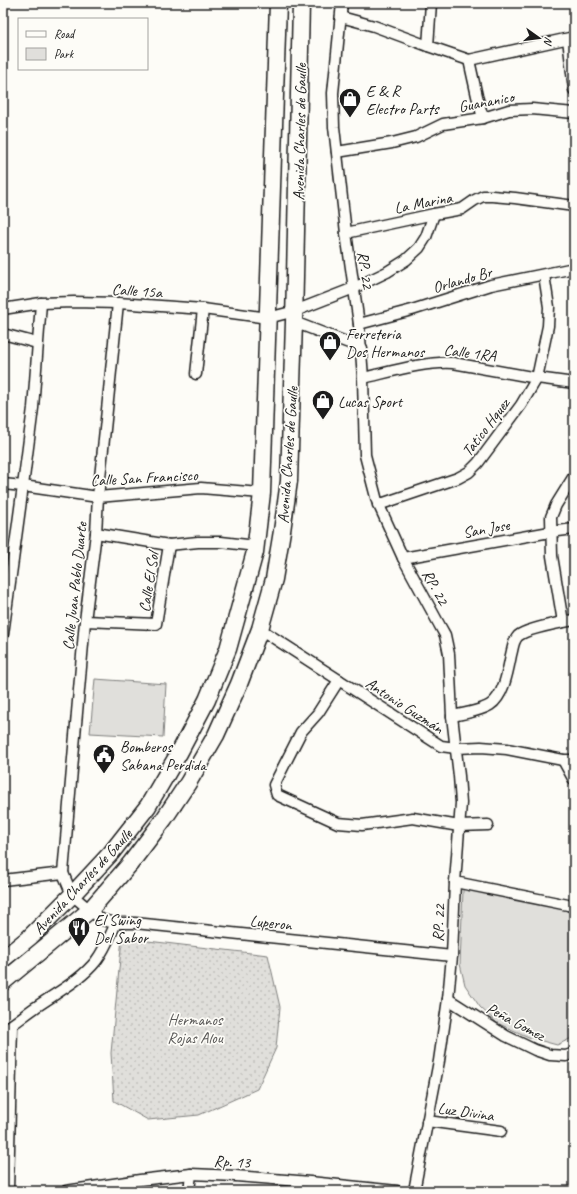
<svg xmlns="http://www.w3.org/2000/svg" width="577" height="1194" font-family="Caveat,sans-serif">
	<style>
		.green { fill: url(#green-dots); stroke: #7e7e7c }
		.pitch { fill: #e0dfdb; stroke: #7e7e7c }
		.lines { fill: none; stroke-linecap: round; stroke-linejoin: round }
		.minor-casing { stroke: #1c1c1c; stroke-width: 13 }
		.primary-casing { stroke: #1c1c1c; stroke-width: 19 }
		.minor { stroke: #fdfcf7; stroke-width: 10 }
		.primary { stroke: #fdfcf7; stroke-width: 16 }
		.labels { text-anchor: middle; stroke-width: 3.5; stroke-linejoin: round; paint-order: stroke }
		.poi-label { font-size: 16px; fill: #1c1c1c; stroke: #fdfcf7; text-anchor: start }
		.street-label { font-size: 16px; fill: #1c1c1c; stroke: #fdfcf7 }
		.park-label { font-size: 16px; fill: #575655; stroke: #fdfcf7 }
	</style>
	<defs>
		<pattern id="green-dots" width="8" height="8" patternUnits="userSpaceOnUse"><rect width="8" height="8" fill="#e0dfdb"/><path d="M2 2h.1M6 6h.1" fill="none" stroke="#c0bfbb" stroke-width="1.8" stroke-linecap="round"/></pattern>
	</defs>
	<rect width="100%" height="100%" fill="#fdfcf7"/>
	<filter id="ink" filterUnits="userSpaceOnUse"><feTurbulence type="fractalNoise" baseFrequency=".025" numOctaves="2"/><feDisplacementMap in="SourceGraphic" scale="8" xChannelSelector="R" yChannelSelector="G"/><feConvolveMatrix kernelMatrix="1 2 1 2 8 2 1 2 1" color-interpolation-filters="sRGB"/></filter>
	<g filter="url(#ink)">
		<!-- green -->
		<path class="green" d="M 122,938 L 268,955 L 280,1007 L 276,1048 L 257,1089 L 199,1115 L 148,1120 L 114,1101 L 111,1053 Z"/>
		<!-- pitch -->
		<g class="pitch">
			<path d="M 95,679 L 166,684 L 163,737 L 90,733 Z"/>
			<path d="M 463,889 L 574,911 L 574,1037 L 557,1045 L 531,1038 L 497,1023 L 480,1007 L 465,985 L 460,964 Z"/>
		</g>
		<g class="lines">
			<!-- minor casing -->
			<g class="minor-casing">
				<g id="minor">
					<path d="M 342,3 L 333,93 L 334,127 L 346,233 L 359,324 L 363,378 L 365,455 L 377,501 L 403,558 L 440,626 L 445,635 L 449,654 L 452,716 L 459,776 L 461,803 L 455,882 L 452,956 L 448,999 L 439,1061 L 414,1191"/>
					<path d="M 341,17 L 374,26 L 428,46 L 469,60 L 574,37"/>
					<path d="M 568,39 L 574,90"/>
					<path d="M 428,46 L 431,3"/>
					<path d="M 469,60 L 477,96 L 483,118"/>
					<path d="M 337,152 L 392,143 L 416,137 L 443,124 L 483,118 L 509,110 L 532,109 L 574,113"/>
					<path d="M 346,233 L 434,214 L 462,209 L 475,200 L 483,196 L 492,196 L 515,198 L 574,206"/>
					<path d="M 3,309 L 41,303 L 74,302 L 118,303 L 203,309 L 268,318 L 295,311 L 354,288 L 387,272 L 406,260 L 419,248 L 426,237 L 434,214"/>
					<path d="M 294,322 L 362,348"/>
					<path d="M 359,324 L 412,310 L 491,285 L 574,268"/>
					<path d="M 3,334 L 37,343"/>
					<path d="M 196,374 L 203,309"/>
					<path d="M 363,378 C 390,372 426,361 453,363 L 537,378 L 574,383"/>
					<path d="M 3,484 L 23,486 L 98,497 L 201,488 L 262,493"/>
					<path d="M 378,505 L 458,478 L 469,472 L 478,463 L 521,405 L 537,378 L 548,326 L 549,307 L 544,275"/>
					<path d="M 96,533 L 169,545 L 198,542 L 221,542 L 256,546"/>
					<path d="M 403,558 L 550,532 L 574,529"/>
					<path d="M 85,621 L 156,624 L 169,545"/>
					<path d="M 563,622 L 552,556 L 551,517 L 556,505 L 574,476"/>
					<path d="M 260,629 L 441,746 L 456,748 L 481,747 L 507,749 L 563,760 L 574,760"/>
					<path d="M 3,634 L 23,486 L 33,408 L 41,303"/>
					<path d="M 339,680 L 318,713 L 301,732 L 274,785 L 277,795 L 338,823 L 362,825 L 413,818 L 459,826 L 488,825"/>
					<path d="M 452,716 C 463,714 482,710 490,705 C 504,696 508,670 511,655 C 513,648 513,641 518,636 C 526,629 563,622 574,620"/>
					<path d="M 563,760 L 574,780"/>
					<path d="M 63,873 L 85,621 L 96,533 L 98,497 L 118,303"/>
					<path d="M 3,880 L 63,873 L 72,895 L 102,920 L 116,923 L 135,923 L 452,956"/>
					<path d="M 455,882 L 568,905 L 574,907"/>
					<path d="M 448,999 L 506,1036 L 535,1050 L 550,1055 L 566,1056 L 574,1053"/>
					<path d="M 3,1030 C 15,1024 24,1015 36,1007 C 56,993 81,980 96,961 C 105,949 110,936 116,923"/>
					<path d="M 427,1121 L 501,1131"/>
					<path d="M 8,1191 L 12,1025"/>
					<path d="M 66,1191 L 140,1180 L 191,1174 L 236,1176 L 310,1182 L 397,1191"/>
					<path d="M 189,1191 L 191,1174"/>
				</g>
			</g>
			<!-- primary casing -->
			<g class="primary-casing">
				<g id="primary">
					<path d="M 3,959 L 30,937 L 72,895 L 111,853 L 148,806 L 179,753 L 207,700 L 228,649 L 255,552 L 262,493 L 278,3"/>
					<path d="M 3,982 L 90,910 L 130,864 L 164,819 L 188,783 L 216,735 L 239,684 L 260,629 L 274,579 L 282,531 L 289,481 L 294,322 L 301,3"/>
				</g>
			</g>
			<!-- minor -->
			<use href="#minor" class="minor"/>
			<!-- primary -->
			<use href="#primary" class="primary"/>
		</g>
	</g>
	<!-- icons -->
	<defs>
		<g id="shop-pin" transform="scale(1.15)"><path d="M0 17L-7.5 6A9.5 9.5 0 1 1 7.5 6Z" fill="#1c1c1c" stroke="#fdfcf7"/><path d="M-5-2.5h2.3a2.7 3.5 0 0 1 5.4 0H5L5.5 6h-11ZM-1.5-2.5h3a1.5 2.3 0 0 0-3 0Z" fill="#fff"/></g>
		<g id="civic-pin" transform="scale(1.15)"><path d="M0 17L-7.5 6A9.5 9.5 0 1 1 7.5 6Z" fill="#1c1c1c" stroke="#fdfcf7"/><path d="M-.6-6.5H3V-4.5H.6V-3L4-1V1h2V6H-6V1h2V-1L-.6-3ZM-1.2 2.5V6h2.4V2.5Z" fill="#fff"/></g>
		<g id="restaurant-pin" transform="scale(1.15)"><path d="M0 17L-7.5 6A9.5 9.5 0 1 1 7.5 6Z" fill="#1c1c1c" stroke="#fdfcf7"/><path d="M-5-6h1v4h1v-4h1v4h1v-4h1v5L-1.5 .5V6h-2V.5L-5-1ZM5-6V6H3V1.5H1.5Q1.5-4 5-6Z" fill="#fff"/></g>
	</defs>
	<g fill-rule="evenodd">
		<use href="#shop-pin" x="350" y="99"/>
		<use href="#shop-pin" x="330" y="342"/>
		<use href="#shop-pin" x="323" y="401"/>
		<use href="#civic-pin" x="104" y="755"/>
		<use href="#restaurant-pin" x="79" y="928"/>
	</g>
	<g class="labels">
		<!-- poi labels -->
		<g class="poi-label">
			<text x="366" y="96">E &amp; R<tspan x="366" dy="18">Electro Parts</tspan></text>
			<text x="346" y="339">Ferreteria<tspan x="346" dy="18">Dos Hermanos</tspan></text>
			<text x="338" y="407">Lucas Sport</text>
			<text x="120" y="752">Bomberos<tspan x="120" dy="18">Sabana Perdida</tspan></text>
			<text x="94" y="925">El Swing<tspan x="94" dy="18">Del Sabor</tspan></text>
		</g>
		<!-- street labels -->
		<g class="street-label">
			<text transform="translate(486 101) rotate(-11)" y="6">Guananico</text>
			<text transform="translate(299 132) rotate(-89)" y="6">Avenida Charles de Gaulle</text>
			<text transform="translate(423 202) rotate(-11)" y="6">La Marina</text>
			<text transform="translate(366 270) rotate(82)" y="6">RP. 22</text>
			<text transform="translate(462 279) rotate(-16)" y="6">Orlando Br</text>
			<text transform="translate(137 290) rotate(4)" y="6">Calle 15a</text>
			<text transform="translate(470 352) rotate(7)" y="6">Calle 1RA</text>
			<text transform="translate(485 427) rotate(-53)" y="6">Tatico Hquez</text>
			<text transform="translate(287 455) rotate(-86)" y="6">Avenida Charles de Gaulle</text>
			<text transform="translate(144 477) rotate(-3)" y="6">Calle San Francisco</text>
			<text transform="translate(486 528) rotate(-10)" y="6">San Jose</text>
			<text transform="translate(148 582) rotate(-81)" y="6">Calle El Sol</text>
			<text transform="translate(74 586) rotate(-84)" y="6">Calle Juan Pablo Duarte</text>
			<text transform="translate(436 587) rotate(61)" y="6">RP. 22</text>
			<text transform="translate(405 705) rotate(33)" y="6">Antonio Guzmán</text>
			<text transform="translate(82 881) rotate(-47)" y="6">Avenida Charles de Gaulle</text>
			<text transform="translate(271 922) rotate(6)" y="6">Luperon</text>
			<text transform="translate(438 923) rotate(-87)" y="6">RP. 22</text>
			<text transform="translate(516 1021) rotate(28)" y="6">Peña Gomez</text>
			<text transform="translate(466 1111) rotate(8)" y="6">Luz Divina</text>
			<text transform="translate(232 1161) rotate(3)" y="6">Rp. 13</text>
		</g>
		<!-- park labels -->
		<g class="park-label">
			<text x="195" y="1025">Hermanos<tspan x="195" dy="18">Rojas Alou</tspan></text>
		</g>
	</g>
	<!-- margin -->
	<rect width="577" height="1194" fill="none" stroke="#fdfcf7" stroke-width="16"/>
	<rect x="8" y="8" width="561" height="1178" fill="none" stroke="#1c1c1c" stroke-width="1.5" filter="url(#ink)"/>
	<!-- legend -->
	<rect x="18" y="18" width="130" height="52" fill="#fdfcf7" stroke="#a3a29f"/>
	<rect x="26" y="31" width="20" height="6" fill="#fdfcf7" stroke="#a3a29f"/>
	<text x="54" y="38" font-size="12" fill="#1c1c1c">Road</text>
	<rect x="26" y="48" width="20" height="12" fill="#e0dfdb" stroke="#a3a29f"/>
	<text x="54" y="58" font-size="12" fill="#1c1c1c">Park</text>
	<!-- north arrow -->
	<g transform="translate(539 38) rotate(104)" stroke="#fdfcf7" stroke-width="3" paint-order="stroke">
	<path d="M0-3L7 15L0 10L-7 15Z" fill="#1c1c1c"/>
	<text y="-6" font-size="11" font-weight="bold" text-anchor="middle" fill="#1c1c1c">N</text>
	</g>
</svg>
